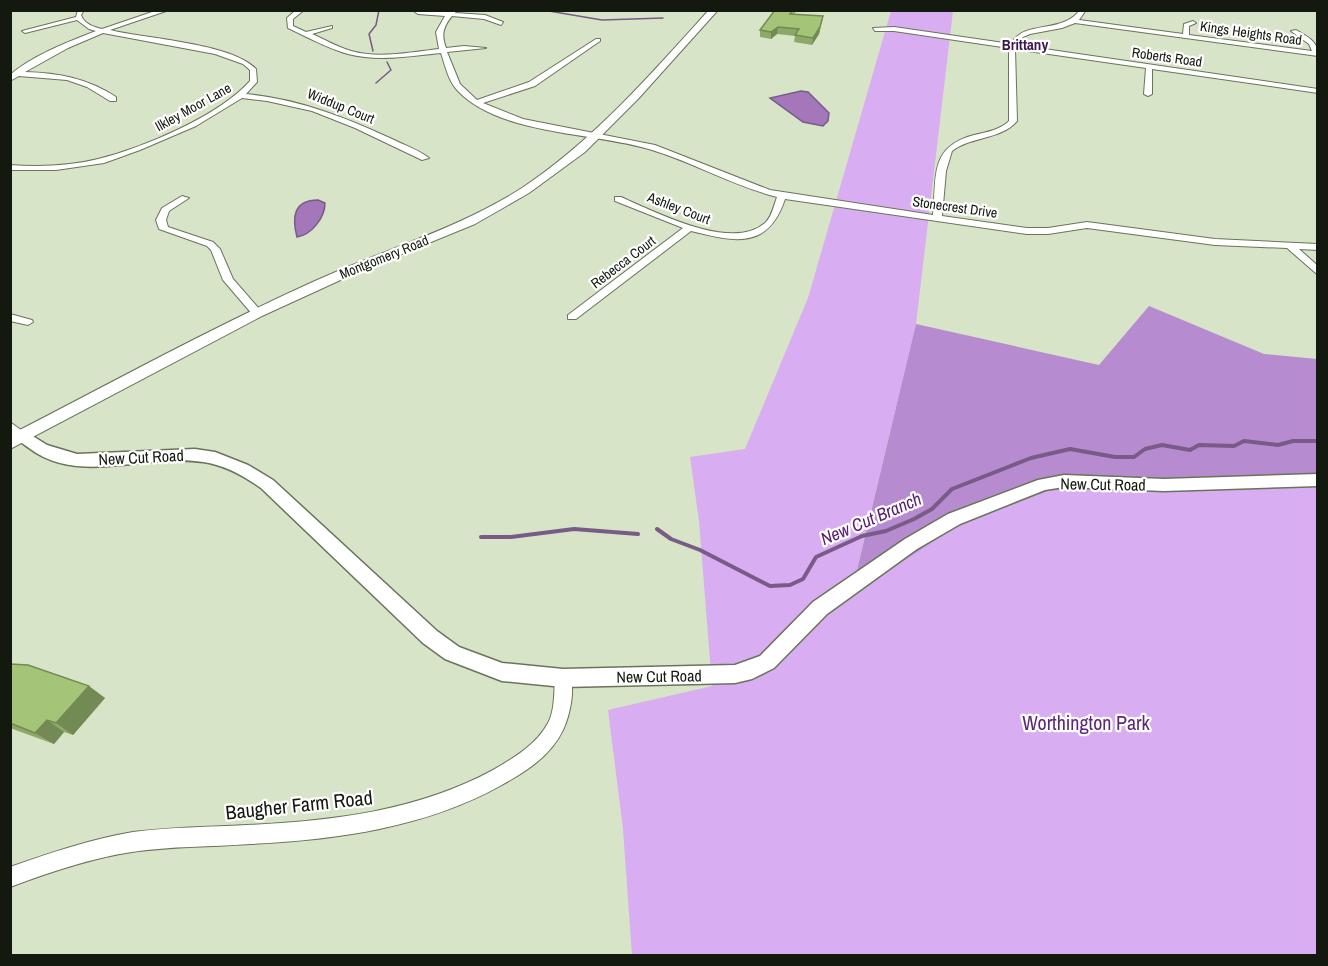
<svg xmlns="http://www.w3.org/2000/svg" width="1328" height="966" font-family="'Archivo Narrow',sans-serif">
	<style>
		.green { fill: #d9adf1 }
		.forest { fill: #b78bcf }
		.water { fill: #a377ba; stroke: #785b87; stroke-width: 1.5 }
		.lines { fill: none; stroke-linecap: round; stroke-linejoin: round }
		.stream-far1 { stroke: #785b87; stroke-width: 1.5 }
		.stream { stroke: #785b87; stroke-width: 4 }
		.minor-casing { stroke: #69745a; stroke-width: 2 }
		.tertiary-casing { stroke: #69745a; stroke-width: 3 }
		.secondary-casing { stroke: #69745a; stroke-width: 2 }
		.minor { fill: #fff; fill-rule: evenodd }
		.tertiary { fill: #fff; fill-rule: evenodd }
		.secondary { fill: #fff; fill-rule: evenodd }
		.wall { fill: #8da967 }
		.shaded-wall { fill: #738a54 }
		.building { fill: #a4c578; stroke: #738a54; stroke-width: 1.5 }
		.labels { text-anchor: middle; stroke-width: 4.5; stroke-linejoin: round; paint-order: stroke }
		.far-street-label { font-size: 14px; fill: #14190f; stroke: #fff }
		.far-neighbourhood-label { font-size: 15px; font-weight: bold; fill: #3d184e; stroke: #fff }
		.street-label { font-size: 16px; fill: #14190f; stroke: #fff }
		.water-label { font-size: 18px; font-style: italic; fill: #561d6e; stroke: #fff }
		.near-park-label { font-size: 20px; fill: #5e2677; stroke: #fff }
		.near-street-label { font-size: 20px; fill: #14190f; stroke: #fff }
	</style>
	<rect width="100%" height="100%" fill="#d7e4c7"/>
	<!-- green -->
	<path class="green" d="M 891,11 L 953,11 L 916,324 L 851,594 L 960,524 L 1048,491 L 1088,487 L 1204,491 L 1317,486 L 1317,955 L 632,955 L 623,829 L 608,710 L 712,686 L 699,521 L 690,457 L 745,449 L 808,298 Z"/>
	<!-- forest -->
	<path class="forest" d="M 1149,306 L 1264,354 L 1317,359 L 1317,486 L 1204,491 L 1088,487 L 1048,491 L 960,524 L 851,595 L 916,324 L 1099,365 Z"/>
	<!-- water -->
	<g class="water">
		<path d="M 801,91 L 808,92 L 829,113 L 828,121 L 823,126 L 803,122 L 770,98 Z"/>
		<path d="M 318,200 L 325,203 C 325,218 311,235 297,237 C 292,218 293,200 318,200 Z"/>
	</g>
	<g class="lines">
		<!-- stream-far1 -->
		<g class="stream-far1">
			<path d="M 543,10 L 602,20 L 663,18"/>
			<path d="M 373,51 L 369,34 L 376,25 L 379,10"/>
			<path d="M 376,83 L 391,70 L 387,62"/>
		</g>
		<!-- stream -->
		<g class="stream">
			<path d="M 657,529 L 671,539 L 700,550 L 770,586 L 790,585 L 803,579 L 816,557 L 862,536 L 886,531 L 914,519 L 932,509 L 952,489 L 1031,458 L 1070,449 L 1115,457 L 1134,457 L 1145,449 L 1162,445 L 1190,450 L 1199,445 L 1234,446 L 1244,441 L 1278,445 L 1293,441 L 1318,441"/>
			<path d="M 481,537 L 511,537 L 574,529 L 638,534"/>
		</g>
		<!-- minor casing -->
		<g class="minor-casing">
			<g id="minor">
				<path d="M 78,10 L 84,10 L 81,15 C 84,24 94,27 102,29 L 158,10 L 169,10 L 110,30 C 147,39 231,43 256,69 L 257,82 L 246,94 C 298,99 345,117 392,139 C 404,145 419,150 429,158 L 422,160 L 355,128 L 312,111 L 267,101 L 242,98 L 196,126 L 140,150 L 104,163 L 56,170 L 10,170 L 10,165 C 40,167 70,166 98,159 C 143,148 219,116 250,81 L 250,70 L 243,64 L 215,54 L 103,33 L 68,48 L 25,72 C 58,73 87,78 116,97 L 116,101 L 110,101 L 87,87 L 67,80 L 19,76 L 10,81 L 10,75 C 33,55 68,42 96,31 L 89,29 L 77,20 L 25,33 L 22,31 L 76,17 Z"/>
				<path d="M 296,10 L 304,10 L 293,19 L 293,26 L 306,32 L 332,26 L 332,28 L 312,34 C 324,39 337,47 351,51 C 379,59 411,52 439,49 L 436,32 L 445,16 L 418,14 L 415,12 L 417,10 L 449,12 L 457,10 L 455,13 L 485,15 L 503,22 L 501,25 L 484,19 L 452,16 C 443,27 441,35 446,48 L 464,46 L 486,48 L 447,52 L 460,84 L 477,100 L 529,82 L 596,39 L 600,39 L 600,41 L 535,86 L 483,103 L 523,119 L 655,145 L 770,190 L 933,215 C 937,176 929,147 974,135 C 987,132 1000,130 1009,121 L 1009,48 L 894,31 L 875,31 L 873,28 L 894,27 L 1011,44 C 1024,19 1061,35 1080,10 L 1086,10 L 1079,20 L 1183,34 L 1184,24 L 1193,21 L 1196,23 L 1189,26 L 1189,35 L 1312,51 L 1309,44 L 1291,31 L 1296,30 C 1308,37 1318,41 1318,56 L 1075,23 L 1062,28 L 1030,34 L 1023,37 L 1017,45 L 1318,89 L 1318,93 L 1152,69 L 1152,94 L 1148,96 L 1144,94 L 1146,68 L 1015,49 L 1017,121 C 1001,140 971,136 952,151 L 946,171 L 942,216 L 1027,228 L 1048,228 L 1087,222 L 1215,239 L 1318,244 L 1318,250 L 1299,249 L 1318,266 L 1318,275 L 1287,248 L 1215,245 L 1087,228 L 1048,234 L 1027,234 L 785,199 C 768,250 735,242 691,231 L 576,319 L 568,319 L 568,315 L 683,228 L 615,201 L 615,197 L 621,197 C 655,212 734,253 766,222 C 772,216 774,205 777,197 C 733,186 695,163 652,150 C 595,132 500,136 457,90 C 448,80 445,65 441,53 C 410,56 378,62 348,54 C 327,48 307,37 288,28 L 287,18 Z"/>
				<path d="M 182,196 L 189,198 L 169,211 L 166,220 L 168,227 L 213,242 L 220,249 L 233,279 L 261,311 L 261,315 L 253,315 L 223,280 L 211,250 L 207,246 L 159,229 L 156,220 L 162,208 Z"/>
				<path d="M 10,314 L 32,320 L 33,322 L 28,325 L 10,321 Z"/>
				<path d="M 10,422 L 29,436 L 28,439 L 18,439 L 10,433 Z"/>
				<path d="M 563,670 L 569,673 C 576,688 570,715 563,730 C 550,757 525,772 500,786 C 424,828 335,840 250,844 C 211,847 171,846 132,852 C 91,858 50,872 10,887 L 10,867 C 50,853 91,839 133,832 C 171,827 209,827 247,825 C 331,821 418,811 493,770 C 514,758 537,744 548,723 C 555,710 554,692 555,678 L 557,673 Z"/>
			</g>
		</g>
		<!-- tertiary casing -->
		<g class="tertiary-casing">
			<path id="tertiary" d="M 23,430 L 47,445 L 77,454 L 195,449 L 215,452 L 248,465 L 273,480 L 437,631 L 459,647 L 502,663 L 563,669 L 735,665 L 760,656 L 813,602 L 905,539 L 948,514 L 1038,480 L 1064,475 L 1164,479 L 1318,474 L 1318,486 L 1164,491 L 1064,487 L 1045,490 L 960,524 L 917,549 L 827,614 L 774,668 L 752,679 L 735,683 L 563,687 L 502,681 L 445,659 L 423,643 L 261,488 C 244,476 225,465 203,462 C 147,453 79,486 29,448 C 24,444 18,441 15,436 L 17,432 Z"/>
		</g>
		<!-- secondary casing -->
		<g class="secondary-casing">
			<path id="secondary" d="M 709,10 L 718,10 L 638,99 L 585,152 L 529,193 L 475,224 L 358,272 L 262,316 L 10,449 L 10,435 C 111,383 211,328 315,281 C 383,250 458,229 522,188 C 594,140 651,74 709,10 Z"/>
		</g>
		<!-- minor -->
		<use href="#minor" class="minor"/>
		<!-- tertiary -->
		<use href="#tertiary" class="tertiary"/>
		<!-- secondary -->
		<use href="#secondary" class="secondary"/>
	</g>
	<!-- wall -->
	<g class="wall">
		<path d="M 797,10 L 794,14 L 823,16 L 819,34 L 812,45 L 794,42 L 795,36 L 777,34 L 771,39 L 760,37 L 760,30 Z"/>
		<path d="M 10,664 L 105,698 L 73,735 L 64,732 L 54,744 L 10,728 Z"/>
	</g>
	<!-- shaded-wall -->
	<g class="shaded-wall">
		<path d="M 823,16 L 819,34 L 812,45 L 813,38 Z"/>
		<path d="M 778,27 L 777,34 L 771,39 L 771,32 Z"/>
		<path d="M 89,686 L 105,698 L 73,735 L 56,723 Z"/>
		<path d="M 47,720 L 64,732 L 54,744 L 35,733 Z"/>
	</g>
	<!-- building -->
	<g class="building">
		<path d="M 775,10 L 793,10 L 790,14 L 823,16 L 820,27 L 813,38 L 795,35 L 799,29 L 778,27 L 771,32 L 760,30 Z"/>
		<path d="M 10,664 L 28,665 L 89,686 L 56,723 L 47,720 L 35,733 L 10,723 Z"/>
	</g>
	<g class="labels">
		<!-- far-street labels -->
		<g class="far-street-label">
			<text transform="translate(1251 33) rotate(8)" y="5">Kings Heights Road</text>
			<text transform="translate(1167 57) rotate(8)" y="5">Roberts Road</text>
			<text transform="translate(341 106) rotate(22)" y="5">Widdup Court</text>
			<text transform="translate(193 107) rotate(-29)" y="5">Ilkley Moor Lane</text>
			<text transform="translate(955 207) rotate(8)" y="5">Stonecrest Drive</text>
			<text transform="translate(679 208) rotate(21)" y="5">Ashley Court</text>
			<text transform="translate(384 257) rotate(-22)" y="5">Montgomery Road</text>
			<text transform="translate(623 262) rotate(-37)" y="5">Rebecca Court</text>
		</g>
		<!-- far-neighbourhood labels -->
		<g class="far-neighbourhood-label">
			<text x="1025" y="50">Brittany</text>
		</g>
		<!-- street labels -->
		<g class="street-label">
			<text transform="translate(141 457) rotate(-3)" y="6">New Cut Road</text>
			<text transform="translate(1103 484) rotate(1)" y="6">New Cut Road</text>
			<text transform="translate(659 676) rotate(-1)" y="6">New Cut Road</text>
		</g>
		<!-- water labels -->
		<g class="water-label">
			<text transform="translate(871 519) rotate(-23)" y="6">New Cut Branch</text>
		</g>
		<!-- near-park labels -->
		<g class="near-park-label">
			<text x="1086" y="730">Worthington Park</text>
		</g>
		<!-- near-street labels -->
		<g class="near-street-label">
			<text transform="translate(299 805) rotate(-6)" y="7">Baugher Farm Road</text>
		</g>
	</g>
	<!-- border -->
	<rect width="1328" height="966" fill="none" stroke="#14190f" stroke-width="24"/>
</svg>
